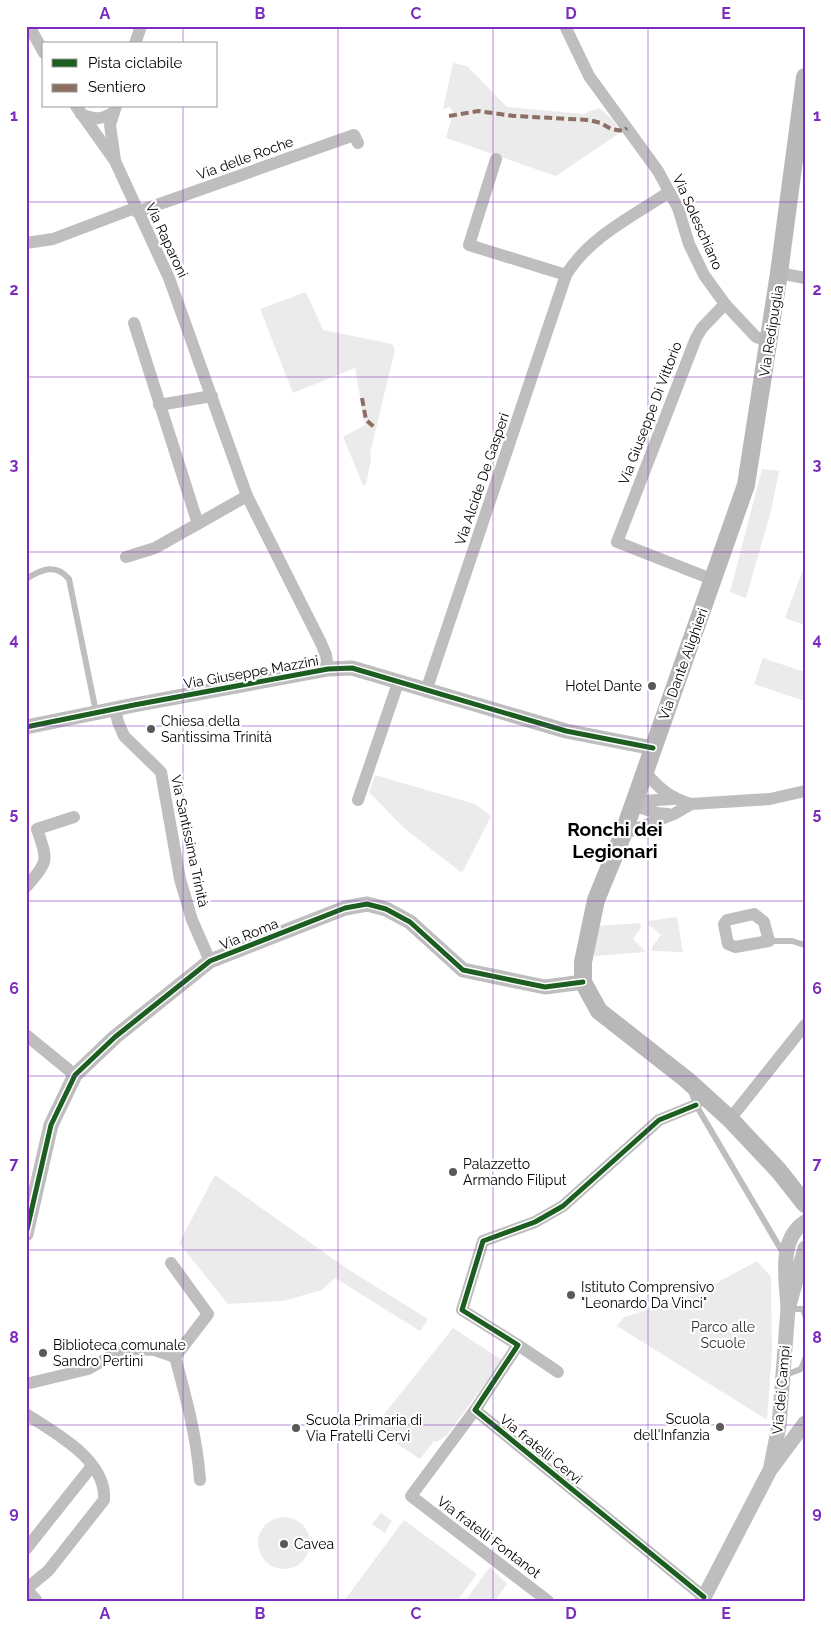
<svg xmlns="http://www.w3.org/2000/svg" width="831" height="1627" font-family="Raleway,sans-serif">
	<style>
		.green { fill: #ebebeb }
		.lines { fill: none; stroke-linecap: round; stroke-linejoin: round }
		.service { stroke: #bebebe; stroke-width: 6 }
		.minor { stroke: #bebebe; stroke-width: 12 }
		.tertiary { stroke: #bebebe; stroke-width: 15 }
		.secondary { stroke: #b8b8b8; stroke-width: 18 }
		.quiet { stroke: #8d6e63; stroke-width: 4; stroke-dasharray: 8 4; stroke-linecap: butt }
		.cycleway-casing { stroke: #fff; stroke-width: 8 }
		.cycleway { stroke: #1b5e20; stroke-width: 5 }
		.grid { fill: none; stroke: #7b2cbf; stroke-width: 1; stroke-opacity: 0.55 }
		.poi-dot { fill: #595959; stroke: #fff; stroke-width: 2 }
		.labels { text-anchor: middle; stroke-width: 4.5; stroke-linejoin: round; paint-order: stroke }
		.street-label { font-size: 14px; fill: #000; stroke: #fff }
		.poi-label { font-size: 14px; fill: #000; stroke: #fff; text-anchor: start }
		.park-label { font-size: 14px; fill: #323232; stroke: #fff }
		.district-label { font-size: 19px; font-weight: bold; fill: #000; stroke: #fff }
		.neatline { fill: none; stroke: #7b2cbf; stroke-width: 2 }
		.grid-label { font-size: 16px; text-anchor: middle; font-weight: bold; fill: #7b2cbf }
	</style>
	<rect width="100%" height="100%" fill="#fff"/>
	<!-- green -->
	<g class="green">
		<path d="M 453,63 L 467,66 L 507,107 L 583,114 L 599,108 L 611,118 L 621,132 L 556,176 L 446,138 L 453,113 L 450,107 L 443,109 Z"/>
		<path d="M 306,292 L 323,330 L 392,344 L 395,350 L 370,453 L 371,459 L 366,484 L 363,485 L 343,437 L 365,425 L 355,368 L 293,393 L 260,309 Z"/>
		<path d="M 762,469 L 779,471 L 771,511 L 746,598 L 730,592 Z"/>
		<path d="M 805,564 L 805,625 L 785,618 Z"/>
		<path d="M 763,658 L 805,672 L 804,701 L 754,684 Z"/>
		<path d="M 375,775 L 475,804 L 491,816 L 462,873 L 404,828 L 369,792 Z"/>
		<path d="M 677,917 L 683,952 L 652,951 L 652,947 L 661,935 L 649,925 L 648,921 Z"/>
		<path d="M 640,923 L 641,928 L 633,939 L 646,952 L 594,956 L 596,926 Z"/>
		<path d="M 215,1175 L 346,1268 L 428,1319 L 420,1331 L 335,1278 L 322,1290 L 283,1301 L 228,1304 L 179,1243 Z"/>
		<path d="M 757,1261 L 771,1277 L 772,1353 L 767,1420 L 617,1326 L 624,1317 L 696,1294 Z"/>
		<path d="M 453,1328 L 502,1360 L 448,1434 L 437,1442 L 434,1441 L 420,1459 L 373,1428 Z"/>
		<path d="M 381,1513 L 392,1521 L 385,1533 L 372,1524 Z"/>
		<circle cx="284" cy="1543" r="26"/>
		<path d="M 404,1520 L 477,1574 L 457,1601 L 344,1601 Z"/>
		<path d="M 490,1567 L 507,1584 L 495,1601 L 465,1601 Z"/>
	</g>
	<g class="lines">
		<!-- service -->
		<g class="service">
			<path d="M 26,579 C 42,569 56,563 69,579 L 96,712"/>
			<path d="M 769,941 L 792,941 L 805,945"/>
			<path d="M 691,1091 L 696,1105 L 783,1253"/>
			<path d="M 788,1309 L 803,1309 L 805,1315"/>
			<path d="M 783,1376 L 801,1369 L 805,1359"/>
		</g>
		<!-- minor -->
		<g class="minor">
			<path d="M 29,26 L 44,53"/>
			<path d="M 565,26 L 589,76 L 658,171 L 678,208 L 689,244 L 704,275 L 725,304 L 756,337 L 769,341"/>
			<path d="M 135,44 L 141,26"/>
			<path d="M 76,106 L 115,161 L 169,278 L 247,496 L 321,643 L 326,655 L 328,669"/>
			<path d="M 81,114 C 95,120 101,120 114,112"/>
			<path d="M 496,159 L 469,245 L 566,275"/>
			<path d="M 115,160 L 110,125 L 116,106"/>
			<path d="M 137,212 L 354,135 L 358,143"/>
			<path d="M 26,243 L 53,239 L 135,208"/>
			<path d="M 779,273 L 805,278"/>
			<path d="M 134,323 L 198,524"/>
			<path d="M 159,405 L 212,396"/>
			<path d="M 126,557 L 155,548 L 247,496"/>
			<path d="M 714,580 L 617,542 L 696,338 L 702,328 L 725,304"/>
			<path d="M 426,691 L 566,275 C 590,236 632,217 669,192"/>
			<path d="M 115,709 L 118,722 L 124,736 L 161,772 L 180,879 L 192,920 L 210,961"/>
			<path d="M 644,771 C 659,788 669,798 691,804"/>
			<path d="M 358,800 L 398,683"/>
			<path d="M 632,805 L 657,813 L 668,814"/>
			<path d="M 632,805 L 643,801 L 673,799"/>
			<path d="M 623,834 L 674,814 L 691,804 L 770,799 L 805,791"/>
			<path d="M 26,887 C 49,860 48,862 37,829 L 74,817"/>
			<path d="M 754,914 L 764,922 L 769,941 L 735,947 L 728,944 L 724,924 L 727,920 Z"/>
			<path d="M 26,1035 L 75,1075"/>
			<path d="M 696,1105 L 659,1120 L 563,1206 L 535,1222 L 483,1241 L 462,1310 L 518,1345 L 475,1410 L 704,1597"/>
			<path d="M 730,1119 L 805,1025"/>
			<path d="M 518,1345 L 558,1372"/>
			<path d="M 175,1357 C 186,1397 197,1438 200,1480"/>
			<path d="M 26,1384 L 88,1369 L 113,1355 L 134,1349 L 155,1350 L 175,1357 L 208,1314 L 171,1263"/>
			<path d="M 475,1410 L 411,1496 L 548,1601"/>
			<path d="M 26,1414 C 55,1433 107,1460 104,1500 L 48,1571 L 26,1589"/>
			<path d="M 26,1549 L 92,1466"/>
		</g>
		<!-- tertiary -->
		<g class="tertiary">
			<path d="M 26,727 L 134,705 L 328,669 L 352,668 L 566,731 L 653,748"/>
			<path d="M 805,1222 C 777,1240 787,1281 788,1309 L 805,1248"/>
			<path d="M 26,1234 L 51,1125 L 75,1075 L 115,1037 L 210,961 L 345,908 L 367,904 L 386,909 L 410,922 L 463,970 L 545,987 L 583,982"/>
			<path d="M 771,1466 L 779,1426 L 788,1309"/>
			<path d="M 26,1591 L 35,1601"/>
			<path d="M 702,1601 L 770,1470 L 805,1423"/>
		</g>
		<!-- secondary -->
		<path class="secondary" d="M 805,77 L 779,273 L 746,485 L 623,834 L 596,900 L 583,962 L 583,982 L 599,1011 L 687,1080 L 730,1119 L 779,1171 L 805,1204"/>
		<!-- quiet -->
		<g class="quiet">
			<path d="M 449,116 L 478,111 L 514,116 L 589,120 L 601,123 L 611,129 L 623,131 L 627,128"/>
			<path d="M 362,398 L 366,420 L 374,427"/>
		</g>
		<!-- cycleway casing -->
		<g class="cycleway-casing">
			<g id="cycleway">
				<path d="M 26,727 L 134,705 L 328,669 L 352,668 L 566,731 L 653,748"/>
				<path d="M 696,1105 L 659,1120 L 563,1206 L 535,1222 L 483,1241 L 462,1310 L 518,1345 L 475,1410 L 704,1597"/>
				<path d="M 26,1234 L 51,1125 L 75,1075 L 115,1037 L 210,961 L 345,908 L 367,904 L 386,909 L 410,922 L 463,970 L 545,987 L 583,982"/>
			</g>
		</g>
		<!-- cycleway -->
		<use href="#cycleway" class="cycleway"/>
	</g>
	<!-- grid -->
	<path class="grid" d="M 183,26 L 183,44M 338,26 L 338,1601M 493,26 L 493,1601M 648,26 L 648,1601M 183,106 L 183,1601M 26,202 L 805,202M 26,377 L 805,377M 26,552 L 805,552M 26,726 L 805,726M 26,901 L 805,901M 26,1076 L 805,1076M 26,1250 L 805,1250M 26,1425 L 805,1425"/>
	<!-- markers -->
	<g class="poi-dot">
		<circle cx="652" cy="686" r="5"/>
		<circle cx="151" cy="729" r="5"/>
		<circle cx="453" cy="1172" r="5"/>
		<circle cx="571" cy="1295" r="5"/>
		<circle cx="43" cy="1353" r="5"/>
		<circle cx="720" cy="1427" r="5"/>
		<circle cx="296" cy="1428" r="5"/>
		<circle cx="284" cy="1544" r="5"/>
	</g>
	<g class="labels">
		<!-- street labels -->
		<g class="street-label">
			<text transform="translate(245 158) rotate(-20)" y="5">Via delle Roche</text>
			<text transform="translate(698 222) rotate(66)" y="5">Via Soleschiano</text>
			<text transform="translate(167 240) rotate(65)" y="5">Via Raparoni</text>
			<text transform="translate(771 331) rotate(-81)" y="5">Via Redipuglia</text>
			<text transform="translate(650 413) rotate(-69)" y="5">Via Giuseppe Di Vittorio</text>
			<text transform="translate(482 479) rotate(-71)" y="5">Via Alcide De Gasperi</text>
			<text transform="translate(683 664) rotate(-70)" y="5">Via Dante Alighieri</text>
			<text transform="translate(251 672) rotate(-10)" y="5">Via Giuseppe Mazzini</text>
			<text transform="translate(190 841) rotate(78)" y="5">Via Santissima Trinità</text>
			<text transform="translate(249 934) rotate(-22)" y="5">Via Roma</text>
			<text transform="translate(781 1390) rotate(-85)" y="5">Via dei Campi</text>
			<text transform="translate(541 1449) rotate(39)" y="5">Via fratelli Cervi</text>
			<text transform="translate(489 1537) rotate(37)" y="5">Via fratelli Fontanot</text>
		</g>
		<!-- poi labels -->
		<g class="poi-label">
			<text x="642" y="691" text-anchor="end">Hotel Dante</text>
			<text x="161" y="726">Chiesa della<tspan x="161" dy="16">Santissima Trinità</tspan></text>
			<text x="463" y="1169">Palazzetto<tspan x="463" dy="16">Armando Filiput</tspan></text>
			<text x="581" y="1292">Istituto Comprensivo<tspan x="581" dy="16">"Leonardo Da Vinci"</tspan></text>
			<text x="53" y="1350">Biblioteca comunale<tspan x="53" dy="16">Sandro Pertini</tspan></text>
			<text x="710" y="1424" text-anchor="end">Scuola<tspan x="710" dy="16">dell'Infanzia</tspan></text>
			<text x="306" y="1425">Scuola Primaria di<tspan x="306" dy="16">Via Fratelli Cervi</tspan></text>
			<text x="294" y="1549">Cavea</text>
		</g>
		<!-- park labels -->
		<g class="park-label">
			<text x="723" y="1332">Parco alle<tspan x="723" dy="16">Scuole</tspan></text>
		</g>
		<!-- district labels -->
		<g class="district-label">
			<text x="615" y="836">Ronchi dei<tspan x="615" dy="22">Legionari</tspan></text>
		</g>
	</g>
	<!-- border -->
	<rect width="831" height="1627" fill="none" stroke="#ffffff" stroke-width="55"/>
	<!-- legend -->
	<rect x="42" y="42" width="175" height="65" fill="#ffffff" stroke="#999999"/>
	<rect x="52" y="59" width="25" height="8" fill="#1b5e20" stroke="#999999"/>
	<text x="88" y="68" font-size="15" fill="#000000">Pista ciclabile</text>
	<rect x="52" y="84" width="25" height="8" fill="#8d6e63" stroke="#999999"/>
	<text x="88" y="92" font-size="15" fill="#000000">Sentiero</text>
	<rect x="28" y="28" width="776" height="1572" class="neatline"/>
	<g class="grid-label">
		<text x="105" y="19">A</text>
		<text x="260" y="19">B</text>
		<text x="416" y="19">C</text>
		<text x="571" y="19">D</text>
		<text x="726" y="19">E</text>
		<text x="14" y="121">1</text>
		<text x="817" y="121">1</text>
		<text x="14" y="295">2</text>
		<text x="817" y="295">2</text>
		<text x="14" y="470">3</text>
		<text x="817" y="470">3</text>
		<text x="14" y="645">4</text>
		<text x="817" y="645">4</text>
		<text x="14" y="819">5</text>
		<text x="817" y="819">5</text>
		<text x="14" y="994">6</text>
		<text x="817" y="994">6</text>
		<text x="14" y="1169">7</text>
		<text x="817" y="1169">7</text>
		<text x="14" y="1343">8</text>
		<text x="817" y="1343">8</text>
		<text x="14" y="1518">9</text>
		<text x="817" y="1518">9</text>
		<text x="105" y="1619">A</text>
		<text x="260" y="1619">B</text>
		<text x="416" y="1619">C</text>
		<text x="571" y="1619">D</text>
		<text x="726" y="1619">E</text>
	</g>
</svg>
